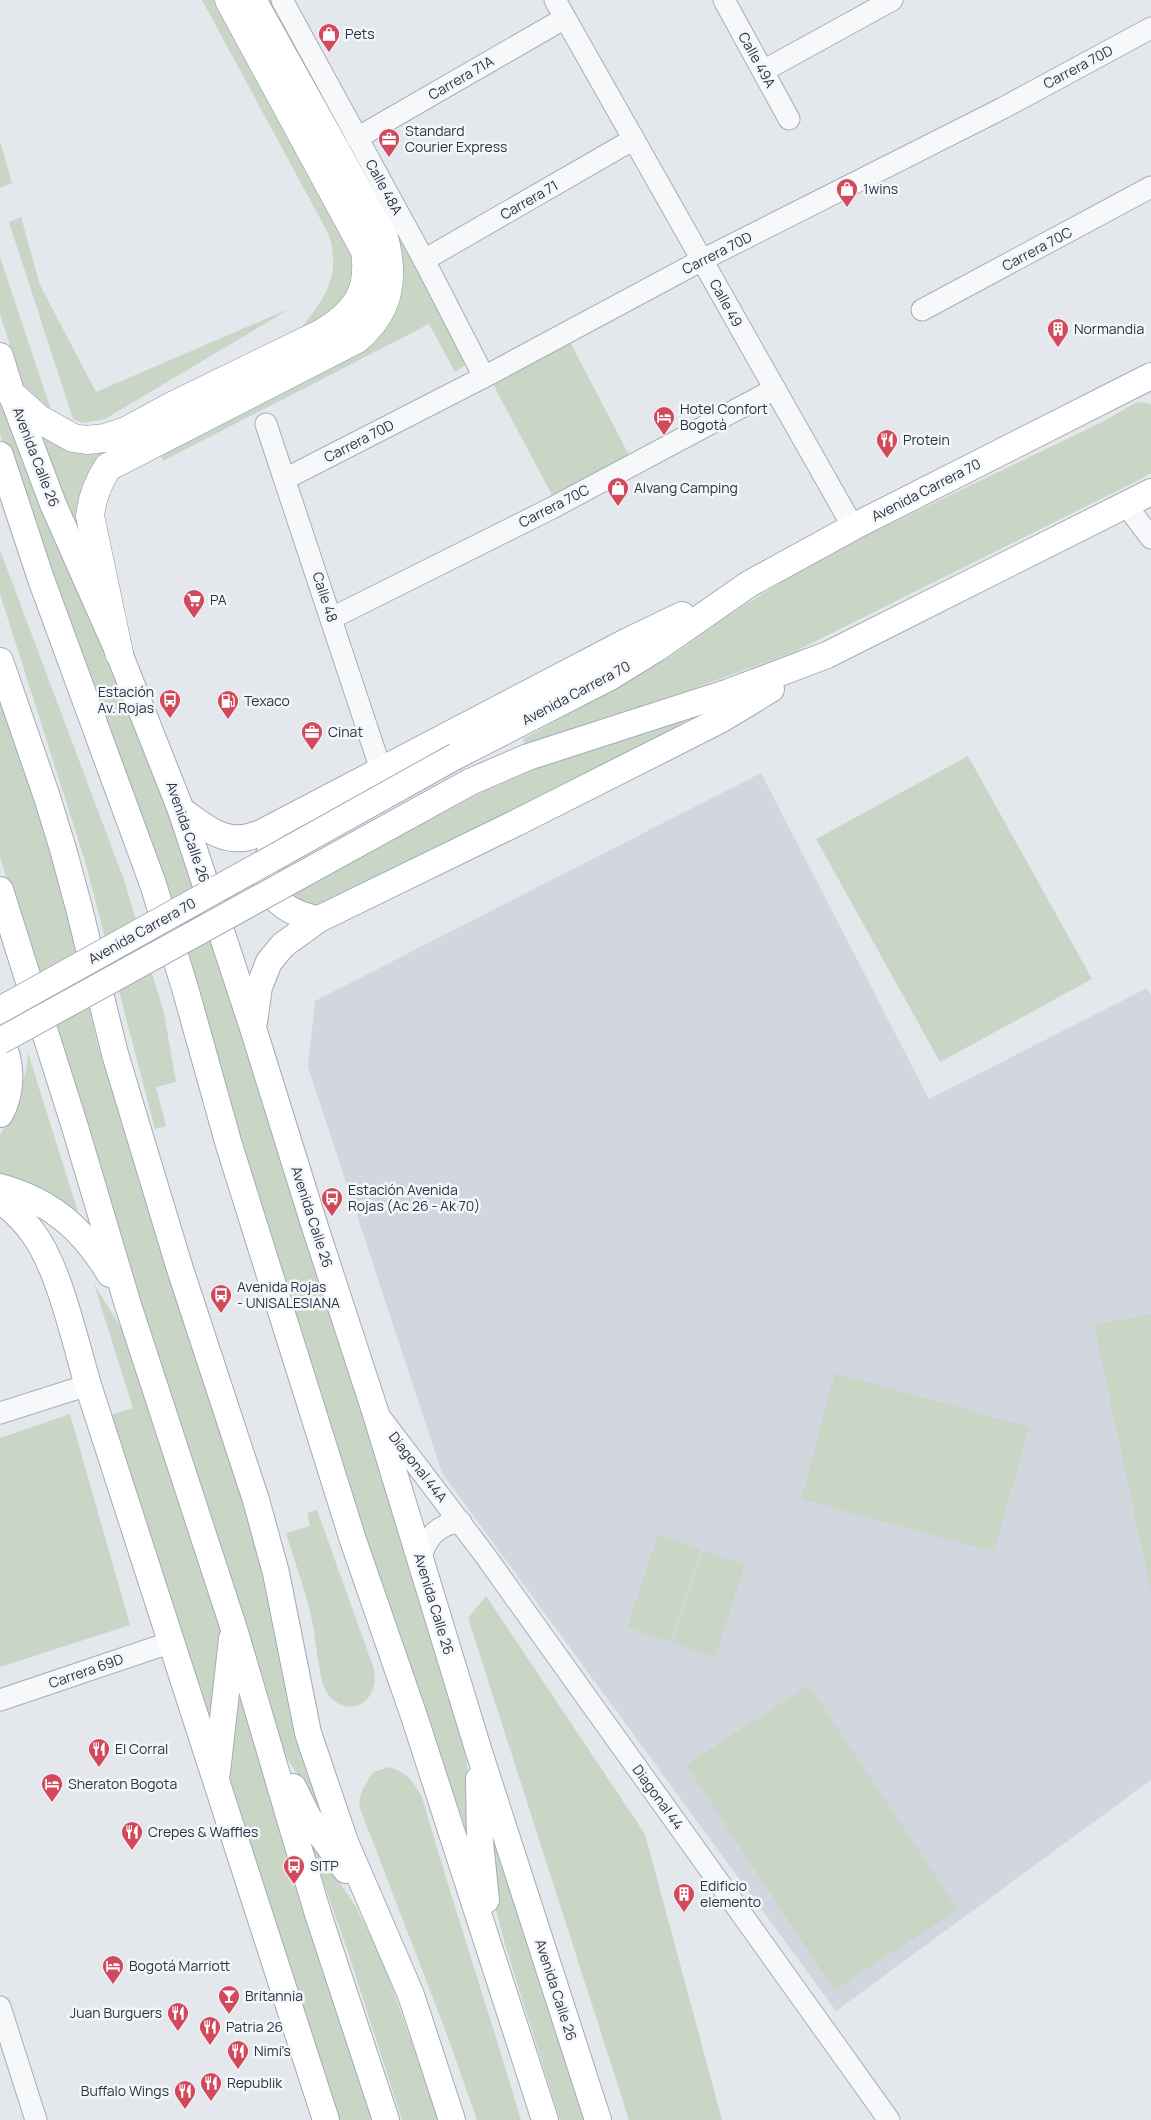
<svg xmlns="http://www.w3.org/2000/svg" width="1151" height="2120" font-family="Manrope,sans-serif">
	<style>
		.built { fill: #d2d6de }
		.green { fill: #c9d6c5 }
		.lines { fill: none; stroke-linecap: round; stroke-linejoin: round }
		.minor-casing { stroke: #a9aeb7; stroke-width: 23 }
		.major-casing { stroke: #a3abb8; stroke-width: 28 }
		.highway-casing { stroke: #8b94a3; stroke-width: 29 }
		.minor { stroke: #f7f8fa; stroke-width: 21 }
		.major { stroke: #fff; stroke-width: 26 }
		.highway { stroke: #fff; stroke-width: 28 }
		.major-bridge-casing { stroke: #a3abb8; stroke-width: 28; stroke-linecap: butt }
		.major-bridge { stroke: #fff; stroke-width: 26 }
		.labels { text-anchor: middle; stroke-width: 5; stroke-linejoin: round; paint-order: stroke }
		.poi-label { font-size: 14px; fill: #2b3445; stroke: #f4f6f9; text-anchor: start }
		.street-label { font-size: 14px; fill: #2b3445; stroke: #f4f6f9 }
	</style>
	<rect width="100%" height="100%" fill="#e4e7ec"/>
	<!-- built -->
	<path class="built" d="M 761,773 L 929,1099 L 1147,988 L 1151,995 L 1151,1780 L 836,2011 L 442,1473 L 308,1067 L 315,1001 Z"/>
	<!-- green -->
	<g class="green">
		<path d="M 202,0 L 218,0 L 355,252 L 353,284 L 336,308 L 296,334 C 323,301 342,279 329,235 Z"/>
		<path d="M 262,0 L 276,0 L 417,259 L 465,365 L 455,372 L 429,324 L 163,461 L 158,450 L 400,293 L 404,279 L 401,262 Z"/>
		<path d="M 0,141 L 12,183 L 0,188 Z"/>
		<path d="M 21,217 L 40,285 L 96,392 L 291,308 L 105,419 L 82,423 L 73,419 L 9,222 Z"/>
		<path d="M 0,257 L 55,422 L 25,393 L 0,314 Z"/>
		<path d="M 570,342 L 629,455 L 552,495 L 492,382 Z"/>
		<path d="M 0,391 L 35,496 L 78,588 L 136,720 L 184,852 L 293,1188 L 466,1750 L 472,1848 L 367,1540 L 320,1388 L 0,434 Z"/>
		<path d="M 1137,402 L 1151,404 L 1151,473 L 1141,479 L 794,652 L 684,692 L 525,744 L 523,739 L 670,657 L 727,616 L 820,558 L 1102,422 Z"/>
		<path d="M 38,428 L 86,451 L 108,453 C 75,478 79,508 85,546 L 55,483 Z"/>
		<path d="M 0,550 L 124,880 L 164,1013 L 176,1082 L 156,1087 L 166,1126 L 155,1129 L 85,861 L 0,594 Z"/>
		<path d="M 0,687 L 65,893 L 97,1043 L 185,1324 L 244,1501 L 328,1824 L 282,1750 L 56,1043 L 0,857 Z"/>
		<path d="M 687,720 L 621,760 L 316,907 L 286,895 L 482,792 L 574,753 Z"/>
		<path d="M 968,756 L 1092,979 L 940,1062 L 816,839 Z"/>
		<path d="M 28,1053 L 79,1215 L 0,1175 L 0,1135 L 11,1118 L 26,1071 Z"/>
		<path d="M 94,1284 L 131,1344 L 227,1632 L 213,1743 L 110,1415 L 133,1408 Z"/>
		<path d="M 1151,1314 L 1151,1591 L 1094,1325 Z"/>
		<path d="M 835,1373 L 1029,1427 L 994,1552 L 801,1499 Z"/>
		<path d="M 70,1414 L 130,1625 L 0,1667 L 0,1438 Z"/>
		<path d="M 317,1510 L 374,1669 C 375,1680 375,1689 368,1698 C 355,1714 332,1706 325,1689 C 319,1676 316,1642 313,1625 C 307,1594 295,1564 286,1533 L 310,1526 L 307,1513 Z"/>
		<path d="M 658,1535 L 701,1549 L 670,1642 L 627,1627 Z"/>
		<path d="M 703,1551 L 745,1565 L 715,1657 L 672,1643 Z"/>
		<path d="M 486,1596 L 645,1834 L 722,2120 L 629,2120 L 468,1618 Z"/>
		<path d="M 238,1676 L 280,1833 L 375,2120 L 337,2120 L 230,1784 Z"/>
		<path d="M 809,1685 L 958,1910 L 834,1990 L 686,1765 Z"/>
		<path d="M 389,1767 C 406,1772 413,1781 422,1797 C 453,1905 489,2012 521,2120 L 477,2120 L 446,2032 L 359,1806 L 361,1793 L 369,1778 L 374,1772 Z"/>
		<path d="M 487,1817 L 589,2120 L 560,2120 L 506,1948 L 492,1895 Z"/>
		<path d="M 307,1836 L 355,1905 L 383,1961 L 439,2120 L 402,2120 L 348,1952 Z"/>
	</g>
	<g class="lines">
		<!-- minor casing -->
		<g class="minor-casing">
			<g id="minor">
				<path d="M 282,0 L 424,260 L 484,377"/>
				<path d="M 555,0 L 853,527"/>
				<path d="M 724,0 L 789,119"/>
				<path d="M 763,71 L 892,0"/>
				<path d="M 357,138 L 565,18"/>
				<path d="M 424,260 L 634,139"/>
				<path d="M 922,310 L 1151,187"/>
				<path d="M 266,424 L 381,770"/>
				<path d="M 285,479 L 484,377 L 702,260 L 1003,108 L 1151,28"/>
				<path d="M 1126,505 L 1151,538"/>
				<path d="M 332,618 L 552,508 L 775,389"/>
				<path d="M 0,1413 L 88,1385"/>
				<path d="M 380,1417 L 484,1554 L 889,2120"/>
				<path d="M 420,1559 C 427,1537 437,1524 461,1522"/>
				<path d="M 0,1700 L 172,1642"/>
				<path d="M 0,2007 L 36,2120"/>
			</g>
		</g>
		<!-- major casing -->
		<g class="major-casing">
			<g id="major">
				<path d="M 0,356 L 12,395 L 53,504 L 119,653 L 181,810 L 253,1028 L 314,1224 L 375,1411 L 479,1752 L 598,2120"/>
				<path d="M 0,455 L 41,579 L 153,884 L 185,988 L 229,1145 L 353,1540 L 414,1716 L 545,2120"/>
				<path d="M 0,661 L 47,797 L 63,849 L 79,908 L 115,1054 L 180,1269 L 256,1500 L 276,1573 L 308,1733 L 345,1842 L 411,1995 L 452,2120"/>
				<path d="M 456,756 L 610,677 L 657,648 L 749,584 L 853,527 L 1151,376"/>
				<path d="M 470,782 L 528,757 L 729,692 L 827,655 L 1151,492"/>
				<path d="M 181,810 C 198,822 219,841 242,838 C 248,838 255,835 261,833 L 628,641 L 682,615"/>
				<path d="M 273,843 C 270,853 265,865 265,874 C 268,902 295,916 319,919"/>
				<path d="M 0,890 L 75,1127 L 128,1305 L 234,1629 L 318,1914 L 386,2120"/>
				<path d="M 254,1022 L 259,987 L 269,962 L 283,945 L 319,919 L 518,822 L 720,720 L 771,689"/>
				<path d="M 0,1041 C 13,1061 12,1093 0,1114"/>
				<path d="M 0,1187 C 51,1201 83,1229 110,1274"/>
				<path d="M 0,1200 C 12,1209 24,1220 33,1233 C 59,1267 75,1342 88,1385 L 326,2120"/>
				<path d="M 217,1772 L 232,1639"/>
				<path d="M 479,1779 L 480,1842 L 486,1900"/>
				<path d="M 293,1787 L 308,1817 L 346,1870"/>
			</g>
		</g>
		<!-- highway casing -->
		<g class="highway-casing">
			<g id="highway">
				<path d="M 12,395 L 39,419 L 73,438 L 87,440 L 105,438 L 126,431 L 172,406 L 322,333 C 356,313 371,291 365,251 L 229,0"/>
				<path d="M 119,653 L 90,516 C 92,498 98,482 108,467 L 357,339 C 390,310 395,279 384,237 L 252,0"/>
			</g>
		</g>
		<!-- minor -->
		<use href="#minor" class="minor"/>
		<!-- major -->
		<use href="#major" class="major"/>
		<!-- highway -->
		<use href="#highway" class="highway"/>
		<!-- major-bridge casing -->
		<g class="major-bridge-casing">
			<g id="major-bridge">
				<path d="M 0,1010 L 456,756"/>
				<path d="M 0,1041 L 470,782"/>
			</g>
		</g>
		<!-- major-bridge -->
		<use href="#major-bridge" class="major-bridge"/>
	</g>
	<!-- icons -->
	<defs>
		<g id="shop-pin" transform="scale(1.125)"><path d="M0 17L-7.5 6A9.5 9.5 0 1 1 7.5 6Z" fill="#d1495b" stroke="#f4f6f9"/><path d="M-5-2.5h2.3a2.7 3.5 0 0 1 5.4 0H5L5.5 6h-11ZM-1.5-2.5h3a1.5 2.3 0 0 0-3 0Z" fill="#fff"/></g>
		<g id="office-pin" transform="scale(1.125)"><path d="M0 17L-7.5 6A9.5 9.5 0 1 1 7.5 6Z" fill="#d1495b" stroke="#f4f6f9"/><path d="M-6-3h4V-5.5h4V-3h4V5H-6ZM-1-4.5V-3h2v-1.5ZM-6 0V1H6V0Z" fill="#fff"/></g>
		<g id="building-pin" transform="scale(1.125)"><path d="M0 17L-7.5 6A9.5 9.5 0 1 1 7.5 6Z" fill="#d1495b" stroke="#f4f6f9"/><path d="M-4-6H4V6H1V3H-1V6H-4ZM-2.5-4.3h1.7v1.8h-1.7ZM.8-4.3h1.7v1.8H.8ZM-2.5-1h1.7V.8h-1.7ZM.8-1h1.7V.8H.8Z" fill="#fff"/></g>
		<g id="hotel-pin" transform="scale(1.125)"><path d="M0 17L-7.5 6A9.5 9.5 0 1 1 7.5 6Z" fill="#d1495b" stroke="#f4f6f9"/><path d="M-6-4.5h1.5V1H6V5H4.5V3h-9V5H-6ZM-4 0a1.8 1.8 0 1 1 3.6 0ZM.5 0V-2.5h3Q6-2.5 6 0Z" fill="#fff"/></g>
		<g id="restaurant-pin" transform="scale(1.125)"><path d="M0 17L-7.5 6A9.5 9.5 0 1 1 7.5 6Z" fill="#d1495b" stroke="#f4f6f9"/><path d="M-5-6h1v4h1v-4h1v4h1v-4h1v5L-1.5 .5V6h-2V.5L-5-1ZM5-6V6H3V1.5H1.5Q1.5-4 5-6Z" fill="#fff"/></g>
		<g id="supermarket-pin" transform="scale(1.125)"><path d="M0 17L-7.5 6A9.5 9.5 0 1 1 7.5 6Z" fill="#d1495b" stroke="#f4f6f9"/><path d="M-6-5.5h2.5l.6 2H6L4.5 2H-2.5L-4.4-4H-6ZM-1.5 3.2a1.3 1.3 0 1 0 .1 0ZM3 3.2a1.3 1.3 0 1 0 .1 0Z" fill="#fff"/></g>
		<g id="bus-pin" transform="scale(1.125)"><path d="M0 17L-7.5 6A9.5 9.5 0 1 1 7.5 6Z" fill="#d1495b" stroke="#f4f6f9"/><path d="M-5-6H5V4H4V6H2V4H-2V6H-4V4H-5ZM-3.5-4V0h7V-4ZM-3.5 1.2v1.5H-2V1.2ZM2 1.2v1.5H3.5V1.2Z" fill="#fff"/></g>
		<g id="fuel-pin" transform="scale(1.125)"><path d="M0 17L-7.5 6A9.5 9.5 0 1 1 7.5 6Z" fill="#d1495b" stroke="#f4f6f9"/><path d="M-5.5-6h7V0h2V4h1.3V-2.5L3-4.5l.8-.8L6-3V5H2.5V1h-1V6h-7ZM-4.2-4.7v3.2H.2V-4.7Z" fill="#fff"/></g>
		<g id="bar-pin" transform="scale(1.125)"><path d="M0 17L-7.5 6A9.5 9.5 0 1 1 7.5 6Z" fill="#d1495b" stroke="#f4f6f9"/><path d="M-6-5H6L.8 .8V4.5H3.5V6h-7V4.5H-.8V.8Z" fill="#fff"/></g>
	</defs>
	<g fill-rule="evenodd">
		<use href="#shop-pin" x="329" y="34"/>
		<use href="#office-pin" x="389" y="139"/>
		<use href="#shop-pin" x="847" y="189"/>
		<use href="#building-pin" x="1058" y="329"/>
		<use href="#hotel-pin" x="664" y="417"/>
		<use href="#restaurant-pin" x="887" y="440"/>
		<use href="#shop-pin" x="618" y="488"/>
		<use href="#supermarket-pin" x="194" y="600"/>
		<use href="#bus-pin" x="170" y="700"/>
		<use href="#fuel-pin" x="228" y="701"/>
		<use href="#office-pin" x="312" y="732"/>
		<use href="#bus-pin" x="332" y="1198"/>
		<use href="#bus-pin" x="221" y="1295"/>
		<use href="#restaurant-pin" x="99" y="1749"/>
		<use href="#hotel-pin" x="52" y="1784"/>
		<use href="#restaurant-pin" x="132" y="1832"/>
		<use href="#bus-pin" x="294" y="1866"/>
		<use href="#building-pin" x="684" y="1894"/>
		<use href="#hotel-pin" x="113" y="1966"/>
		<use href="#bar-pin" x="229" y="1996"/>
		<use href="#restaurant-pin" x="178" y="2013"/>
		<use href="#restaurant-pin" x="210" y="2027"/>
		<use href="#restaurant-pin" x="238" y="2051"/>
		<use href="#restaurant-pin" x="211" y="2083"/>
		<use href="#restaurant-pin" x="185" y="2091"/>
	</g>
	<g class="labels">
		<!-- poi labels -->
		<g class="poi-label">
			<text x="345" y="39">Pets</text>
			<text x="405" y="136">Standard<tspan x="405" dy="16">Courier Express</tspan></text>
			<text x="863" y="194">1wins</text>
			<text x="1074" y="334">Normandia</text>
			<text x="680" y="414">Hotel Confort<tspan x="680" dy="16">Bogotà</tspan></text>
			<text x="903" y="445">Protein</text>
			<text x="634" y="493">Alvang Camping</text>
			<text x="210" y="605">PA</text>
			<text x="154" y="697" text-anchor="end">Estación<tspan x="154" dy="16">Av. Rojas</tspan></text>
			<text x="244" y="706">Texaco</text>
			<text x="328" y="737">Cinat</text>
			<text x="348" y="1195">Estación Avenida<tspan x="348" dy="16">Rojas (Ac 26 - Ak 70)</tspan></text>
			<text x="237" y="1292">Avenida Rojas<tspan x="237" dy="16">- UNISALESIANA</tspan></text>
			<text x="115" y="1754">El Corral</text>
			<text x="68" y="1789">Sheraton Bogota</text>
			<text x="148" y="1837">Crepes &amp; Waffles</text>
			<text x="310" y="1871">SITP</text>
			<text x="700" y="1891">Edificio<tspan x="700" dy="16">elemento</tspan></text>
			<text x="129" y="1971">Bogotá Marriott</text>
			<text x="245" y="2001">Britannia</text>
			<text x="162" y="2018" text-anchor="end">Juan Burguers</text>
			<text x="226" y="2032">Patria 26</text>
			<text x="254" y="2056">Nimi's</text>
			<text x="227" y="2088">Republik</text>
			<text x="169" y="2096" text-anchor="end">Buffalo Wings</text>
		</g>
		<!-- street labels -->
		<g class="street-label">
			<text transform="translate(757 60) rotate(61)" y="5">Calle 49A</text>
			<text transform="translate(1078 67) rotate(-28)" y="5">Carrera 70D</text>
			<text transform="translate(461 78) rotate(-30)" y="5">Carrera 71A</text>
			<text transform="translate(384 187) rotate(61)" y="5">Calle 48A</text>
			<text transform="translate(529 200) rotate(-30)" y="5">Carrera 71</text>
			<text transform="translate(1037 249) rotate(-28)" y="5">Carrera 70C</text>
			<text transform="translate(717 253) rotate(-27)" y="5">Carrera 70D</text>
			<text transform="translate(726 303) rotate(61)" y="5">Calle 49</text>
			<text transform="translate(359 441) rotate(-27)" y="5">Carrera 70D</text>
			<text transform="translate(36 457) rotate(69)" y="5">Avenida Calle 26</text>
			<text transform="translate(926 490) rotate(-27)" y="5">Avenida Carrera 70</text>
			<text transform="translate(554 506) rotate(-27)" y="5">Carrera 70C</text>
			<text transform="translate(325 597) rotate(72)" y="5">Calle 48</text>
			<text transform="translate(576 693) rotate(-28)" y="5">Avenida Carrera 70</text>
			<text transform="translate(188 832) rotate(71)" y="5">Avenida Calle 26</text>
			<text transform="translate(142 931) rotate(-29)" y="5">Avenida Carrera 70</text>
			<text transform="translate(312 1217) rotate(72)" y="5">Avenida Calle 26</text>
			<text transform="translate(418 1467) rotate(52)" y="5">Diagonal 44A</text>
			<text transform="translate(434 1604) rotate(73)" y="5">Avenida Calle 26</text>
			<text transform="translate(86 1671) rotate(-19)" y="5">Carrera 69D</text>
			<text transform="translate(658 1797) rotate(54)" y="5">Diagonal 44</text>
			<text transform="translate(556 1990) rotate(72)" y="5">Avenida Calle 26</text>
		</g>
	</g>
</svg>
